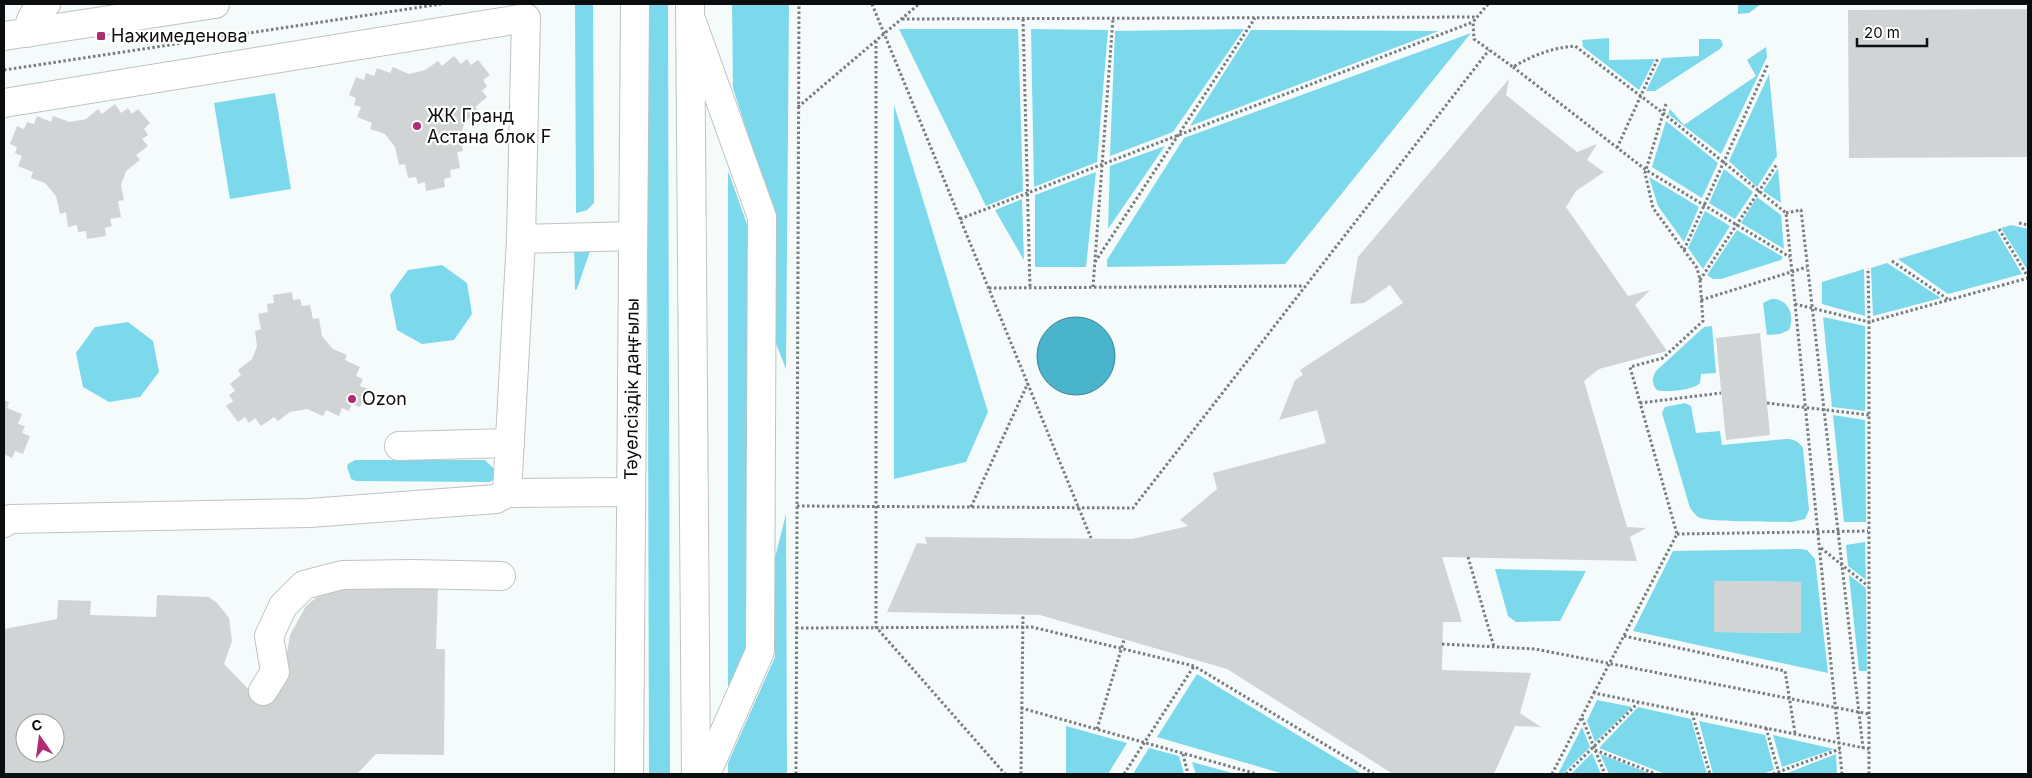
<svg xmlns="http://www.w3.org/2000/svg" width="2032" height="778" font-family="Inter,sans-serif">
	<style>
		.green { fill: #7cd9eb; fill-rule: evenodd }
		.water { fill: #4ab5ca; stroke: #378392 }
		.building { fill: #d0d4d5; fill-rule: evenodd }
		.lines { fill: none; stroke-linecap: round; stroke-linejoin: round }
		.minor-casing { stroke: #bfc3c4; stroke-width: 30 }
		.major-casing { stroke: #bfc3c4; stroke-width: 30 }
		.path { stroke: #797c7d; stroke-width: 3; stroke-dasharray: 2.5 2.5; stroke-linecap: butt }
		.minor { stroke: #fff; stroke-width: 28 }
		.major { stroke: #fff; stroke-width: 28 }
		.poi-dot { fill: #b02c73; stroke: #fff; stroke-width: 2 }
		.labels { text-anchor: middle; stroke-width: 4.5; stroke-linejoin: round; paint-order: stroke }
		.poi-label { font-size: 18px; fill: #0c0d0e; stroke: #fff; text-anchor: start }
		.street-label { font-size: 18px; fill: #0c0d0e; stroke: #fff }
	</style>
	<rect width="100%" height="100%" fill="#f5fafb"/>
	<!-- green -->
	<g class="green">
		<path d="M 575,4 L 593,4 L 594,203 L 587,210 L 576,213 Z"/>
		<path d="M 647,4 L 668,4 L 670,774 L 649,774 Z"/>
		<path d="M 732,4 L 789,4 L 786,369 L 773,336 L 773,214 L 733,88 Z"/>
		<path d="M 1738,4 L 1761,4 L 1749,13 L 1738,14 Z"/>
		<path d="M 899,29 L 1018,29 L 1023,191 L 986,206 Z"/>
		<path d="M 1031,29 L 1108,30 L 1097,162 L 1034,187 Z"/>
		<path d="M 1244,29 L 1173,132 L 1110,156 L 1115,31 Z"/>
		<path d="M 1251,30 L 1439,31 L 1190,126 Z"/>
		<path d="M 1471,33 L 1285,264 L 1107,267 L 1107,260 L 1184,138 Z"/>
		<path d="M 1609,38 L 1609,60 L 1655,59 L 1639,90 L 1583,47 L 1582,40 Z"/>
		<path d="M 1699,39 L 1719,39 L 1721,40 L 1723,45 L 1720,49 L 1655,91 L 1646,91 L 1662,58 L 1699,56 Z"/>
		<path d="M 1766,47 L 1767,57 L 1721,154 L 1668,114 L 1670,109 L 1684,125 L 1756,76 L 1747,60 Z"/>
		<path d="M 1769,74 L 1777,156 L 1757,187 L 1729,161 Z"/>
		<path d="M 275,93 L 291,189 L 230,199 L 214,103 Z"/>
		<path d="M 894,105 L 988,412 L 966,462 L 894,479 Z"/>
		<path d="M 1666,121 L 1718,163 L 1702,198 L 1652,167 Z"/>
		<path d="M 1165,146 L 1108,229 L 1110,166 Z"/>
		<path d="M 1778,168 L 1781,203 L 1763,191 Z"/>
		<path d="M 1724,169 L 1753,192 L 1735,219 L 1709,203 Z"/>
		<path d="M 728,171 L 748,227 L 748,648 L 728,692 Z"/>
		<path d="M 1096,172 L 1086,267 L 1035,267 L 1035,195 Z"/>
		<path d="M 1649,177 L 1699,207 L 1684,242 L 1658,206 Z"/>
		<path d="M 1757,197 L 1781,215 L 1784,249 L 1741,223 Z"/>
		<path d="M 1022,199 L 1024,260 L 995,210 Z"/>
		<path d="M 1705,211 L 1730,226 L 1703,269 L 1688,248 Z"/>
		<path d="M 2011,225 L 2028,229 L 2028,271 L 2001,228 Z"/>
		<path d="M 1737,230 L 1783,257 L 1781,260 L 1721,279 L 1713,279 L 1707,275 Z"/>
		<path d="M 1996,230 L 2022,274 L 1948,294 L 1898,259 Z"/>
		<path d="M 574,244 L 591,248 L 577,289 L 575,290 Z"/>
		<path d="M 1887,263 L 1941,298 L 1873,316 L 1871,268 Z"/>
		<path d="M 442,265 L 467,283 L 472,314 L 454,340 L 422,344 L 397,330 L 390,295 L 408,270 Z"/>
		<path d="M 1864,269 L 1865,316 L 1822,304 L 1822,282 Z"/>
		<path d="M 1771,299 C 1789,298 1795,316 1789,330 L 1780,334 L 1767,335 L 1763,303 Z"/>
		<path d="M 1823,317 L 1865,326 L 1865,411 L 1832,407 Z"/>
		<path d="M 128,322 L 153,341 L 159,372 L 140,397 L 109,402 L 83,387 L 76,353 L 95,327 Z"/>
		<path d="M 1712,326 L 1716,373 L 1701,374 L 1700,383 C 1694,390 1665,393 1657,390 C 1651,384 1652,376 1657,370 L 1704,327 Z"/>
		<path d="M 1685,403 L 1691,406 L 1696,433 L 1720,431 L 1722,445 L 1786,439 C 1794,439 1798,441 1803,448 L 1809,510 L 1805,519 L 1792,522 C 1776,521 1708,523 1698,517 C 1695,515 1693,511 1690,508 L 1662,413 L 1665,407 Z"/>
		<path d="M 1833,415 L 1865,420 L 1866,522 L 1844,522 Z"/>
		<path d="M 355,460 L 485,460 L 495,470 L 496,478 L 490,482 L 356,481 L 351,479 L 347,467 L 348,464 Z"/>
		<path d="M 786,514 L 787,774 L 728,774 L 728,763 L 775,657 L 774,562 Z"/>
		<path d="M 1865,542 L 1866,580 L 1848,566 L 1846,545 Z"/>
		<path d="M 1800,549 L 1807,550 L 1815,559 L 1828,673 L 1633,631 L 1673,551 ZM 1714,581 L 1801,582 L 1801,633 L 1714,632 Z"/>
		<path d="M 1495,569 L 1586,571 L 1560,621 L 1516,622 L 1508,616 Z"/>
		<path d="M 1849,575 L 1866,588 L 1867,671 L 1859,671 Z"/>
		<path d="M 1197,674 L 1362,774 L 1284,774 L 1157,737 Z"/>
		<path d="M 1597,700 L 1632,707 L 1595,742 L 1587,721 Z"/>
		<path d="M 1638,707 L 1691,719 L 1707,774 L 1665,774 L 1599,748 Z"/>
		<path d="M 1699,721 L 1765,735 L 1774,770 L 1762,774 L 1713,774 Z"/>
		<path d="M 1066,726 L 1127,743 L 1108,774 L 1066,774 Z"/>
		<path d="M 1582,727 L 1590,747 L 1563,774 L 1558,774 Z"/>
		<path d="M 1773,735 L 1834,749 L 1782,767 Z"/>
		<path d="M 1149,748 L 1179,756 L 1184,774 L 1133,774 Z"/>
		<path d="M 1592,753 L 1601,774 L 1571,774 Z"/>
		<path d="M 1600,754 L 1651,774 L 1609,774 Z"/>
		<path d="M 1836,754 L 1837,774 L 1785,774 Z"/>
		<path d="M 1192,762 L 1236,774 L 1196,774 Z"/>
	</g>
	<!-- water -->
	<circle class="water" cx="1076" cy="356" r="39"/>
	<!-- building -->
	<g class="building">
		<path d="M 2028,9 L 2028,157 L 1849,158 L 1848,10 Z"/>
		<path d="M 454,56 L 461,64 L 467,59 L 471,65 L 478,60 L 490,75 L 483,80 L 487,86 L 482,91 L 487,97 L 475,107 L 479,111 L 465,122 L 460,136 L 463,151 L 457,152 L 460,168 L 450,170 L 451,177 L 444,179 L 445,187 L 426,191 L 425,182 L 418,184 L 416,177 L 408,178 L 405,164 L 399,165 L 395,147 L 385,134 L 370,129 L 372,123 L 357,117 L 361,107 L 354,105 L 356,98 L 349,95 L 356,77 L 364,80 L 366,73 L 374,76 L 377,68 L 390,73 L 393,67 L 409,74 L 425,70 L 438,61 L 442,66 Z"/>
		<path d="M 1509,79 L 1506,95 L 1577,152 L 1597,144 L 1587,160 L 1604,172 L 1576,191 L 1566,207 L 1628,296 L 1650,290 L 1635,305 L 1667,351 L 1599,369 L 1584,381 L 1627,527 L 1646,528 L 1630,537 L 1637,561 L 1442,557 L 1462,622 L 1443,622 L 1442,670 L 1531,673 L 1520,713 L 1541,727 L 1515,726 L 1494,774 L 1393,774 L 1227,669 L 1040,615 L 887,612 L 917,543 L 927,544 L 925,537 L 1132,539 L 1188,526 L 1180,520 L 1217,489 L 1213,473 L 1326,443 L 1317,410 L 1279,420 L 1295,380 L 1303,375 L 1300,370 L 1403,303 L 1390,285 L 1364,303 L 1350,304 L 1358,257 Z"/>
		<path d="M 115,104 L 121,113 L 128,108 L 132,114 L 138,109 L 150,123 L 144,129 L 148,135 L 142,139 L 148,146 L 136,155 L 140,160 L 126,171 L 121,185 L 124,200 L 118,201 L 121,217 L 110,219 L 112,226 L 105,228 L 106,236 L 87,239 L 86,231 L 78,232 L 77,225 L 68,227 L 66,212 L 60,214 L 56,196 L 45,183 L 31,178 L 33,172 L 18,166 L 22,156 L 15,153 L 17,147 L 10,144 L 17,126 L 24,129 L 27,122 L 34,124 L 37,116 L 51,122 L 53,116 L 70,122 L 86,119 L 98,109 L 102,114 Z"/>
		<path d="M 292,292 L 293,300 L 300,299 L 302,306 L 310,305 L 313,319 L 319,318 L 322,336 L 333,349 L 347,355 L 345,360 L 360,367 L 356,376 L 363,379 L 360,386 L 368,389 L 360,407 L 352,404 L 349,411 L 342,408 L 339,416 L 326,410 L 323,416 L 307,409 L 290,412 L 278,421 L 274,417 L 261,426 L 255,418 L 249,423 L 245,417 L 238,422 L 226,406 L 233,401 L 229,395 L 235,391 L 230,384 L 241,375 L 238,370 L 252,359 L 257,346 L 255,331 L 261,329 L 258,314 L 268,312 L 267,304 L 274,303 L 273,295 Z"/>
		<path d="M 1760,333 L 1770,435 L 1726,440 L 1716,338 Z"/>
		<path d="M 4,400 L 9,402 L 7,408 L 22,414 L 18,424 L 25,426 L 22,433 L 30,436 L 23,454 L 15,451 L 12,458 L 4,454 Z"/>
		<path d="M 1714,581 L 1801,582 L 1801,633 L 1714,632 Z"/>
		<path d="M 347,588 L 438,588 L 436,649 L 445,649 L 444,755 L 376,754 L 357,774 L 4,774 L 4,629 L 57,619 L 58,600 L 91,601 L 90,615 L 156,617 L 157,595 L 209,597 L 217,603 L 229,618 L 232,641 L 224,664 L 256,697 L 284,671 L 290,635 L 306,606 L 317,597 ZM 25,723 L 55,723 L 55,753 L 25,753 Z"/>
	</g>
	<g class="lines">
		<!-- minor casing -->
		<g class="minor-casing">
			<g id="minor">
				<path d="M 692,22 L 762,217 L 760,651 L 706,774"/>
				<path d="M 4,103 L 526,18 L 521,239 L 507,493 L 630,492"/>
				<path d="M 521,239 L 633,236"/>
				<path d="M 399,446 L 510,443"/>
				<path d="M 4,523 L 10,519 L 309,513 L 496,499 L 507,493"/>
				<path d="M 263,691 L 275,672 L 269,636 L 283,606 L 304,585 L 342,575 L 413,574 L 501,576"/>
			</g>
		</g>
		<!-- major casing -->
		<g class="major-casing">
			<g id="major">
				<path d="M 690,4 L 696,774"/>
				<path d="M 27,33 C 31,19 33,10 46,4"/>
				<path d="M 4,36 L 215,4"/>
				<path id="s1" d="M 629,774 L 635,4"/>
			</g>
		</g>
		<!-- path -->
		<g class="path">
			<path d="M 872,4 L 1091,538"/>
			<path d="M 1488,4 L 1473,22 L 1474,39 L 1513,67 C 1533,55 1552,48 1575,46 L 1663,113 L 1786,213 L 1842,774"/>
			<path d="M 902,19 L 1476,17"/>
			<path d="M 1023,19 L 1030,288"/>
			<path d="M 876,41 L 876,627 L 1005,774"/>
			<path d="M 1513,67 L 1646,170 L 1790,257"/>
			<path d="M 4,70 L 441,4"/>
			<path d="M 798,107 L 919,4"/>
			<path d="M 1617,148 L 1658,58"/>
			<path d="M 1786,213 L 1801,210 L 1863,748"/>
			<path d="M 960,219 L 1473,22"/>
			<path d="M 2019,223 L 2028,225"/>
			<path d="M 1999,229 L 2028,277"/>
			<path d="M 1684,250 L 1768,64"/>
			<path d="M 1892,261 L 1949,300"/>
			<path d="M 1095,262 L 1255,18"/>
			<path d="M 1700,280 L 1777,164"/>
			<path d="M 1093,287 L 1113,18"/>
			<path d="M 989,288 L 1304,286"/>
			<path d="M 1701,300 L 1807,267"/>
			<path d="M 1795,304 L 1869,322 L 1868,268"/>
			<path d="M 1640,403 L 1721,393"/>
			<path d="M 1767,403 L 1869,415"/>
			<path d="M 797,506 L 1133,508 L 1489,50"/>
			<path d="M 971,507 L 1028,383"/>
			<path d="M 1677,534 L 1868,531"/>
			<path d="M 1821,548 L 1868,586"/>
			<path d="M 1468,557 L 1494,647"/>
			<path d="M 796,628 L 1032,627 L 1194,666 L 1374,774"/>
			<path d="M 1624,636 L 1785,671 L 1795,733"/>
			<path d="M 1442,644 L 1535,649 L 1869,714"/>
			<path d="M 1594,693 L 1677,534 L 1630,367 L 1663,358 L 1703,321 L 1700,280 L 1697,268 L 1653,208 L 1645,173 L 1666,104"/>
			<path d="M 1021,708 L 1257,774"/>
			<path d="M 1692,713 L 1710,774"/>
			<path d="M 1582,718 L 1605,774"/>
			<path d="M 1766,728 L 1779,773"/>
			<path d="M 1097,729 L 1124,640"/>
			<path d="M 1595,750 L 1656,774"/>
			<path d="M 1183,754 L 1188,774"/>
			<path d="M 796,774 L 799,4"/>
			<path d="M 1021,774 L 1023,615"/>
			<path d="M 1124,774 L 1194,666"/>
			<path d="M 1552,774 L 1594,693 L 1869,749"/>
			<path d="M 1566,774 L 1638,703"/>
			<path d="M 1773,774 L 1840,749"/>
			<path d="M 1869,774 L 1869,322 L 2028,278"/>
		</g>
		<!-- minor -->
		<use href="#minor" class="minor"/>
		<!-- major -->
		<use href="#major" class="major"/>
	</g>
	<!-- markers -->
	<g class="poi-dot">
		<rect x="96" y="31" width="10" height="10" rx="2.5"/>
		<circle cx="417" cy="126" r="5"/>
		<circle cx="352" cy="399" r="5"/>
	</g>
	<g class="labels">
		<!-- poi labels -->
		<g class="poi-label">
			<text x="111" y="42">Нажимеденова</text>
			<text x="427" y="122">ЖК Гранд<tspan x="427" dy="21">Астана блок F</tspan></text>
			<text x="362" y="405">Ozon</text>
		</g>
		<!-- street labels -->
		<g class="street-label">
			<text dy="6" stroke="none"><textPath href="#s1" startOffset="385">Тәуелсіздік даңғылы</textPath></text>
		</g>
	</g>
	<!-- border -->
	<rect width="2032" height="778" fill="none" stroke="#0c0d0e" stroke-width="10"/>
	<!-- north arrow -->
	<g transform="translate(40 738) rotate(346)"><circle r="24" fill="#ffffff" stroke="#9e9e9f"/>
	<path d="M0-4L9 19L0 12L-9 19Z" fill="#b02c73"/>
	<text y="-8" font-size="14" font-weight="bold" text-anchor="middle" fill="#0c0d0e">С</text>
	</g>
	<!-- scale -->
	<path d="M1857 38v8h70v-8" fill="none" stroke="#0c0d0e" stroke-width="2.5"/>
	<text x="1864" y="38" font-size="15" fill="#0c0d0e" stroke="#ffffff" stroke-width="4" paint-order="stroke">20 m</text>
</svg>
